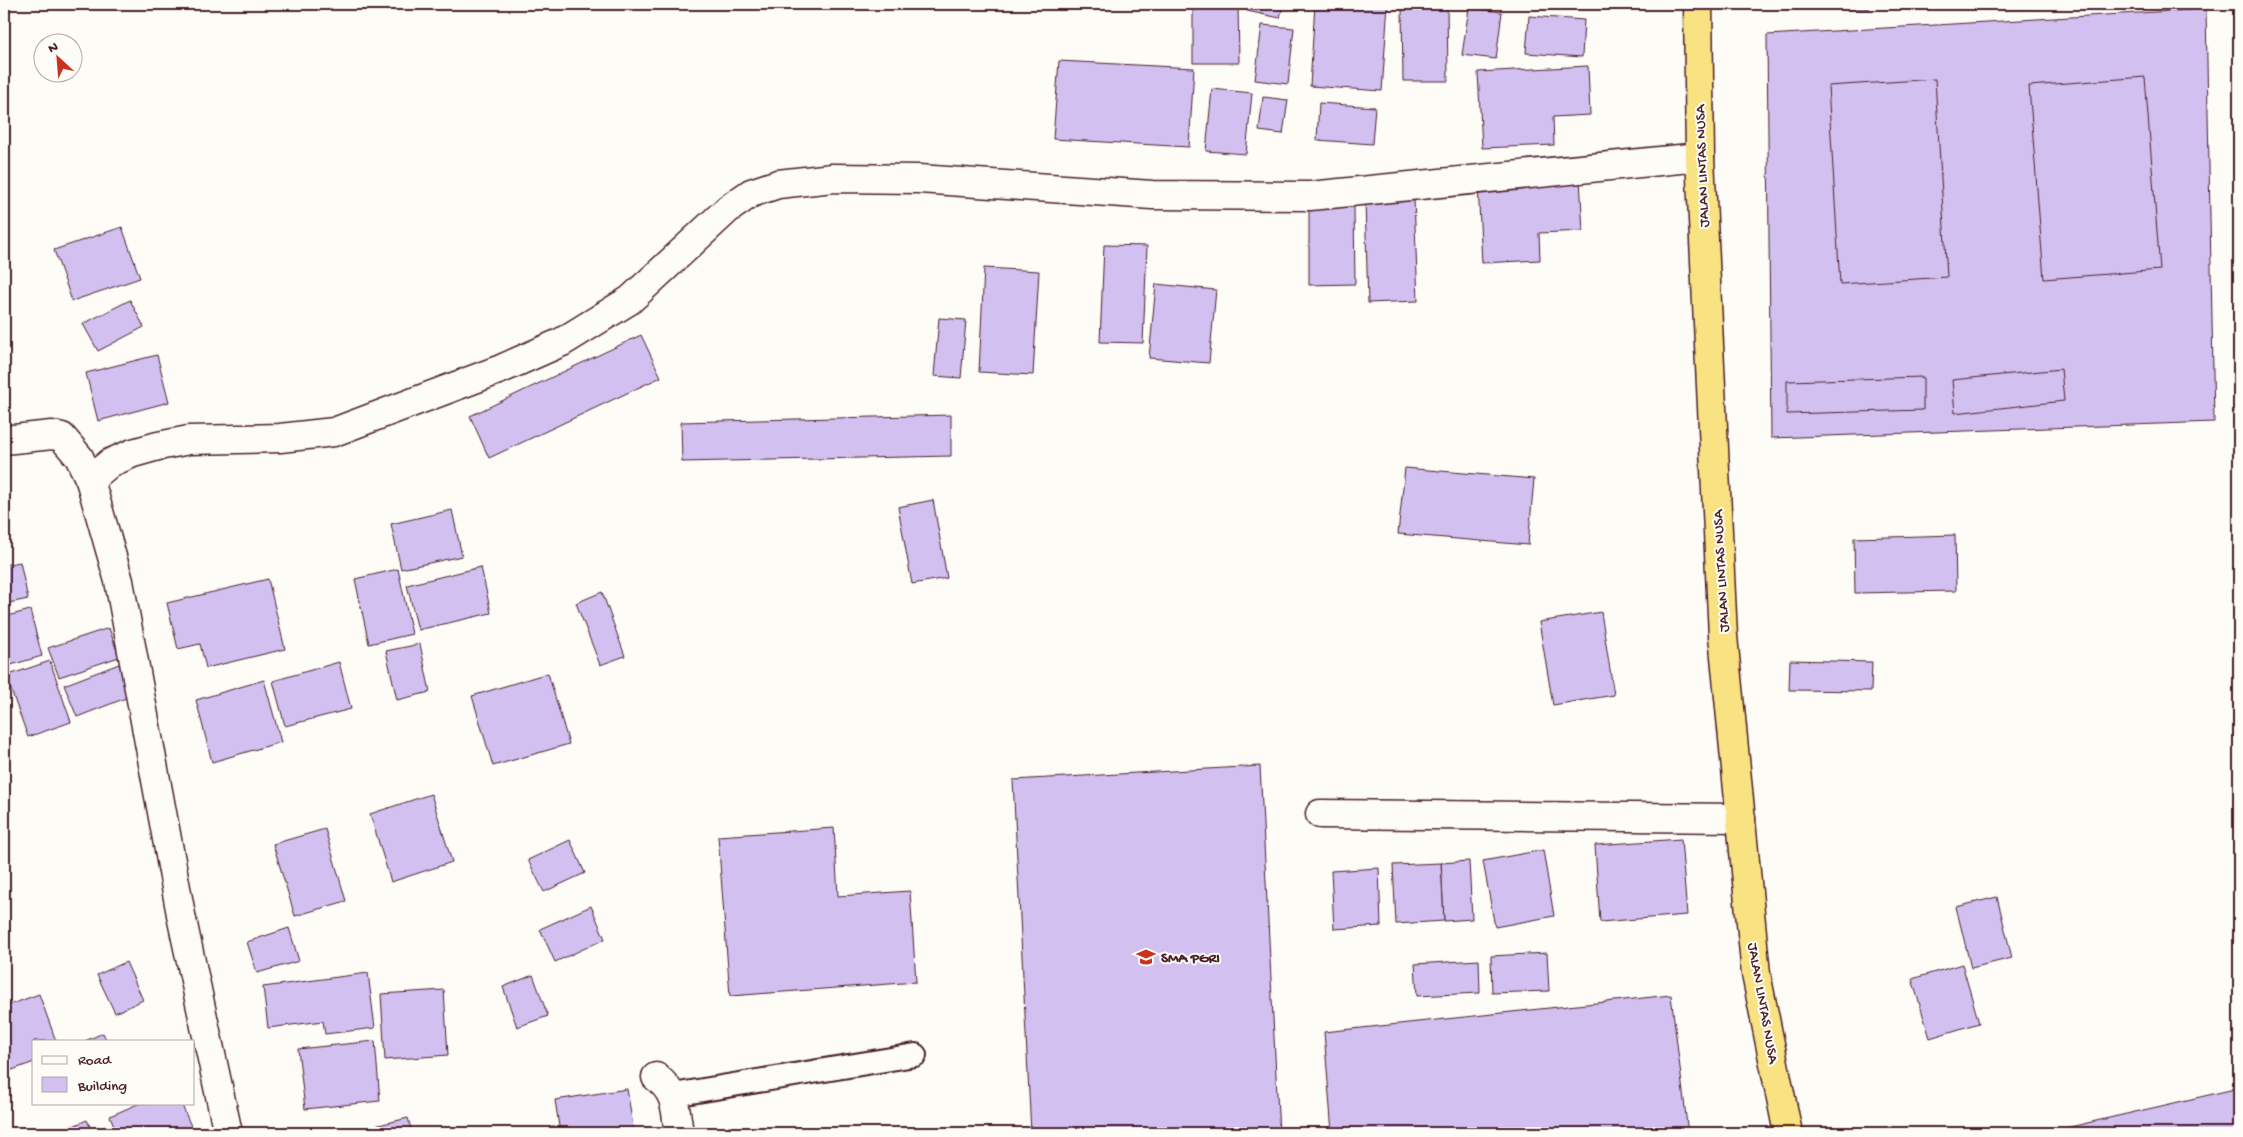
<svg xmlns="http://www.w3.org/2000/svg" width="2243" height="1137" font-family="'Gochi Hand',sans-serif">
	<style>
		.building { fill: #d2c0f1; stroke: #4a1f2b }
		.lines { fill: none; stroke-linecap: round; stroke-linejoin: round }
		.service-casing { stroke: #4a1f2b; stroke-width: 26 }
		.minor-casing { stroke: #4a1f2b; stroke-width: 31 }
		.trunk-casing { stroke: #4a1f2b; stroke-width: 31 }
		.service { stroke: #fdfcf7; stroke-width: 22 }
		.minor { stroke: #fdfcf7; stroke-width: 28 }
		.trunk { stroke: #f8e281; stroke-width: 28 }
		.labels { text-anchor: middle; stroke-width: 4; stroke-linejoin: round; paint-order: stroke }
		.street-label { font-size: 15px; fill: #4a1f2b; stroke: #fdfcf7 }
		.poi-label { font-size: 15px; font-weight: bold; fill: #4a1f2b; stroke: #fdfcf7; text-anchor: start }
	</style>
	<rect width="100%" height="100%" fill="#fdfcf7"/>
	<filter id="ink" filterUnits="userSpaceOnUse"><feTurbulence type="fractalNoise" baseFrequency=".02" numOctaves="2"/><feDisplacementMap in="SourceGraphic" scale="10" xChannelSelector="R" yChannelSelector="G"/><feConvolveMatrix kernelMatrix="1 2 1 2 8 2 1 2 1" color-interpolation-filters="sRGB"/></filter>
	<g filter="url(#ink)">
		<!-- building -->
		<g class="building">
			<path d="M 1193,4 L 1238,4 L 1239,63 L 1193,63 Z"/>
			<path d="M 1249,4 L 1283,4 L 1280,18 L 1247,11 Z"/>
			<path d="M 1315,4 L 1388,4 L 1382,91 L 1310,86 Z"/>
			<path d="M 1402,4 L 1447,4 L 1448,81 L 1403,81 Z"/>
			<rect x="1782" y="4" width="87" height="5"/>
			<path d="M 1984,4 L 2042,4 L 2042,8 L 1984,9 Z"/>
			<path d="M 1469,8 L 1502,12 L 1496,59 L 1462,55 Z"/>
			<path d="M 2206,9 L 2214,422 L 1771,438 L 1767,35 Z"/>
			<path d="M 1529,16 L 1584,20 L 1582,57 L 1526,53 Z"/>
			<path d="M 1262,25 L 1294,28 L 1288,84 L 1255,80 Z"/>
			<path d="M 1059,61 L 1194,68 L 1189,147 L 1053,139 Z"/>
			<path d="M 1588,66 L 1590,115 L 1553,117 L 1554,145 L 1482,148 L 1478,72 Z"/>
			<path d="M 2145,77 L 2160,270 L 2044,279 L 2029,86 Z"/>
			<path d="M 1935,79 L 1947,277 L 1840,284 L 1828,86 Z"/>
			<path d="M 1212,89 L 1252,93 L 1246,154 L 1206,151 Z"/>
			<path d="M 1263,97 L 1288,100 L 1283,134 L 1259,131 Z"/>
			<path d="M 1319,103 L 1375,107 L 1372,144 L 1317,140 Z"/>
			<path d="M 1580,179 L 1583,231 L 1539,233 L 1540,260 L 1482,263 L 1478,185 Z"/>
			<path d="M 1414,199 L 1418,301 L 1368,303 L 1365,201 Z"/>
			<path d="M 1354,207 L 1355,284 L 1309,285 L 1309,208 Z"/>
			<path d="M 122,227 L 140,278 L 72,301 L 54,250 Z"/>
			<path d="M 1104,245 L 1147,246 L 1143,343 L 1100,342 Z"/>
			<path d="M 984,268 L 1039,271 L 1033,375 L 979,372 Z"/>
			<path d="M 1156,284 L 1216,290 L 1209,363 L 1149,358 Z"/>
			<path d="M 130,300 L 144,327 L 98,351 L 83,324 Z"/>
			<path d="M 939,318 L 966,320 L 961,378 L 934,376 Z"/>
			<path d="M 641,335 L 661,377 L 489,458 L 470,416 Z"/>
			<path d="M 157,355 L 169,402 L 98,421 L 86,373 Z"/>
			<path d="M 2061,369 L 2064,401 L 1955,413 L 1952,380 Z"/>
			<path d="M 1923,377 L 1923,410 L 1787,414 L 1787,381 Z"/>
			<path d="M 951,415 L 951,456 L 682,462 L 681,422 Z"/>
			<path d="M 1405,468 L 1534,479 L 1528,545 L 1398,534 Z"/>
			<path d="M 933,500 L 947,578 L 912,584 L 898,507 Z"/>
			<path d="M 452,510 L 462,556 L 401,569 L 391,524 Z"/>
			<path d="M 1955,535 L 1956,591 L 1855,593 L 1854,538 Z"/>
			<path d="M 20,562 L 28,599 L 4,604 L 4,565 Z"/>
			<path d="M 481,567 L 491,613 L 418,630 L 407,585 Z"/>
			<path d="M 398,569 L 412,634 L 369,644 L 355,579 Z"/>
			<path d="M 268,579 L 285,649 L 206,668 L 200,644 L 178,649 L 167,603 Z"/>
			<path d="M 602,592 L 625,656 L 600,665 L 576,603 Z"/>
			<path d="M 30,610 L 42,656 L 4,667 L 4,617 Z"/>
			<path d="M 1601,612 L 1614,695 L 1553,705 L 1539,622 Z"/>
			<path d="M 109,628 L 119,657 L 59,677 L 48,648 Z"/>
			<path d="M 420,644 L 430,692 L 397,700 L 386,651 Z"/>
			<path d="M 1790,660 L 1872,662 L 1871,691 L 1789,690 Z"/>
			<path d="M 50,661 L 71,722 L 28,737 L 6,676 Z"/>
			<path d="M 339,662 L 351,709 L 285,726 L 273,681 Z"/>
			<path d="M 119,664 L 131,696 L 77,717 L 64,685 Z"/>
			<path d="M 548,673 L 569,744 L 493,766 L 472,696 Z"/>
			<path d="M 264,680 L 281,742 L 212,762 L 196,700 Z"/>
			<path d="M 1260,766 L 1279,1133 L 1031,1133 L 1013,780 Z"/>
			<path d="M 431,794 L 452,862 L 391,882 L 370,814 Z"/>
			<path d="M 834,828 L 838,896 L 910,891 L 916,982 L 730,996 L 718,836 Z"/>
			<path d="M 325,829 L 346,901 L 295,916 L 273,844 Z"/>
			<path d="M 1681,839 L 1687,915 L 1600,922 L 1595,845 Z"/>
			<path d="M 570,840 L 585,873 L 544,892 L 528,860 Z"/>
			<path d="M 1543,850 L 1554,916 L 1495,927 L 1483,861 Z"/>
			<path d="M 1469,861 L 1472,919 L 1444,921 L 1441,863 Z"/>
			<path d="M 1441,863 L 1444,921 L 1396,924 L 1393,865 Z"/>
			<path d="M 1379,868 L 1381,926 L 1334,929 L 1331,871 Z"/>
			<path d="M 1997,897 L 2012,958 L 1971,968 L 1956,907 Z"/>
			<path d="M 591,906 L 605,939 L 555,962 L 540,929 Z"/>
			<path d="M 289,928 L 299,961 L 257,973 L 247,942 Z"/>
			<path d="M 1547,953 L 1549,991 L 1492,993 L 1491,956 Z"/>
			<path d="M 1479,960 L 1480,993 L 1417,996 L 1415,964 Z"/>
			<path d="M 126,962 L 143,1000 L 115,1013 L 97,975 Z"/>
			<path d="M 1962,964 L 1979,1023 L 1930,1038 L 1912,979 Z"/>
			<path d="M 368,973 L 375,1028 L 325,1034 L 323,1021 L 268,1028 L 263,987 Z"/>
			<path d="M 533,975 L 548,1016 L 517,1027 L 503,987 Z"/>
			<path d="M 444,990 L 448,1055 L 385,1060 L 381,994 Z"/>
			<path d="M 39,994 L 56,1041 L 34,1041 L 34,1062 L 4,1073 L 4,1007 Z"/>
			<path d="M 1671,995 L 1688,1133 L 1332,1133 L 1324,1032 Z"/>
			<path d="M 103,1033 L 107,1041 L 85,1041 Z"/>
			<path d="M 375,1041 L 380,1101 L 305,1109 L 298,1049 Z"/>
			<path d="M 2239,1088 L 2239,1133 L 2044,1133 Z"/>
			<path d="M 627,1089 L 634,1133 L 560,1133 L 555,1100 Z"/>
			<path d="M 140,1103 L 181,1103 L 194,1133 L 117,1133 L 110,1116 Z"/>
			<path d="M 408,1118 L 412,1133 L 345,1133 Z"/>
			<path d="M 87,1120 L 93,1133 L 57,1133 Z"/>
		</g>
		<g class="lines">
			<!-- service casing -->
			<g class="service-casing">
				<path id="service" d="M 673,1095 L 915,1055"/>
			</g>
			<!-- minor casing -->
			<g class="minor-casing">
				<g id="minor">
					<path d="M 4,440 L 52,435 L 62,437 L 79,457 L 90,480 L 119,581 L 182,920 L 228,1133"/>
					<path d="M 90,480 L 110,463 L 133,453 L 158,446 L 189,440 L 280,438 L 334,432 L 501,369 L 562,342 L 630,300 L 728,209 L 751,193 L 778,184 L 833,178 L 919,179 L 1152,195 L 1310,196 L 1700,157"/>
					<path d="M 1320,814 L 1741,818"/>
					<path d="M 656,1077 C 677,1093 675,1109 679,1133"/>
				</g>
			</g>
			<!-- trunk casing -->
			<g class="trunk-casing">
				<path id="trunk" d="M 1698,4 L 1700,157 L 1723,636 L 1756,974 L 1788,1133"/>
			</g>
			<!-- service -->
			<use href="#service" class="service"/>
			<!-- minor -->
			<use href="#minor" class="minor"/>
			<!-- trunk -->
			<use href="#trunk" class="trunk"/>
		</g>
	</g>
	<!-- icons -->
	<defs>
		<g id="school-bare" transform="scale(1.5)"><path d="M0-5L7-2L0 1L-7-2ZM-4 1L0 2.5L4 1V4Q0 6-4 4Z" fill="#c8321e" stroke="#fdfcf7" stroke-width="2.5" paint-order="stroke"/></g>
	</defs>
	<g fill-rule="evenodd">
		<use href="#school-bare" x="1146" y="957"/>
	</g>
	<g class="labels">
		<!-- street labels -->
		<g class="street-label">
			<text transform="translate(1701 166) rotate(-92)" y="5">JALAN LINTAS NUSA</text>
			<text transform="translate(1720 571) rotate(-93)" y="5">JALAN LINTAS NUSA</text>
			<text transform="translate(1764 1003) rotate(80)" y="5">JALAN LINTAS NUSA</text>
		</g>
		<!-- poi labels -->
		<g class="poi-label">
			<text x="1161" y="962">SMA PGRI</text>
		</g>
	</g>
	<!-- margin -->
	<rect width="2243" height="1137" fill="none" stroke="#fdfcf7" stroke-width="20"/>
	<rect x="10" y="10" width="2223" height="1117" fill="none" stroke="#4a1f2b" stroke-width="2" filter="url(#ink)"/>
	<!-- legend -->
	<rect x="32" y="1040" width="162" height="65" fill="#fdfcf7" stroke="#b5a4a5"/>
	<rect x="42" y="1056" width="25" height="8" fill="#fdfcf7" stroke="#b5a4a5"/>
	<text x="78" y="1064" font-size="15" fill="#4a1f2b">Road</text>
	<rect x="42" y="1077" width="25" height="15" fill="#d2c0f1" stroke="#b5a4a5"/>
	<text x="78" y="1090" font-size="15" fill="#4a1f2b">Building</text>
	<!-- north arrow -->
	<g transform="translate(58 58) rotate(334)"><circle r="24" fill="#fdfcf7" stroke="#b5a4a5"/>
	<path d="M0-4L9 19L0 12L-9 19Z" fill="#c8321e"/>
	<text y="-8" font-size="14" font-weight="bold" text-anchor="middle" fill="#4a1f2b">N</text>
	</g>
</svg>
